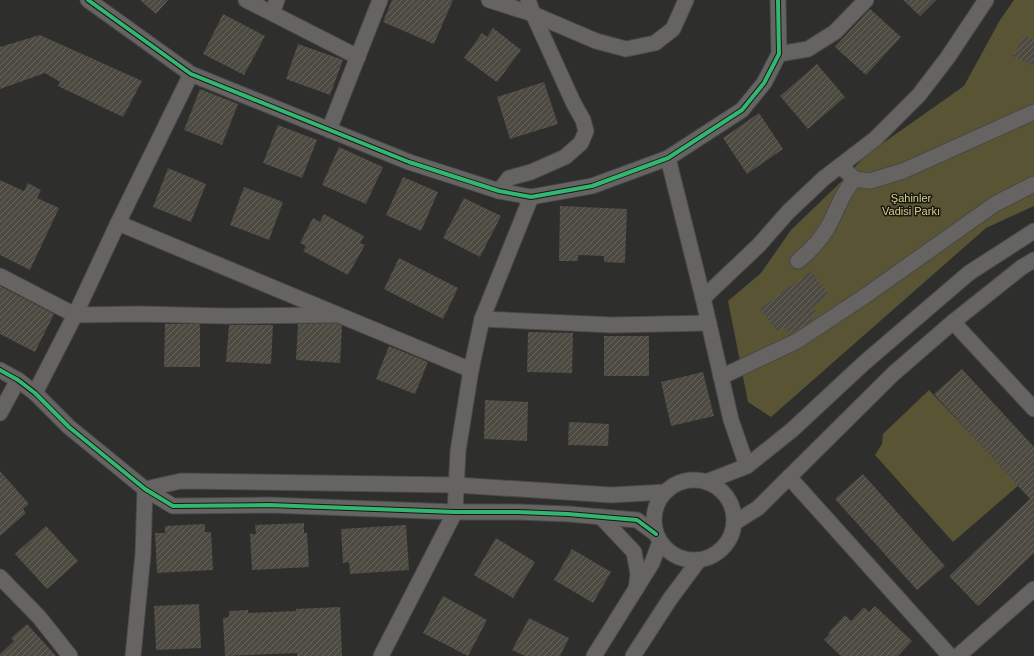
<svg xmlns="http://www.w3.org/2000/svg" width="1034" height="656" font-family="Helvetica,sans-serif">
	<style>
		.green { fill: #585434 }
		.building { fill: url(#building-hatch) }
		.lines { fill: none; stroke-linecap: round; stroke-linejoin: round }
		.minor-casing { stroke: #494948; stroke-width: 17 }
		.minor { stroke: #656463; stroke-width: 15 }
		.cycleway-casing { stroke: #171716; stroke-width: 6 }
		.cycleway { stroke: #33b770; stroke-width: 4 }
		.labels { text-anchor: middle; stroke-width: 3; stroke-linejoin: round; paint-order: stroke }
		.park-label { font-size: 11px; fill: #dbd280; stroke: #171716 }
	</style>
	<defs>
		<pattern id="building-hatch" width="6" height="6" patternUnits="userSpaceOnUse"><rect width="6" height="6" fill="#4c4a41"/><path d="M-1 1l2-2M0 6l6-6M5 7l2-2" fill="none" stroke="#66645c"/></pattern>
	</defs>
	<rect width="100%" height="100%" fill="#2e2e2d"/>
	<!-- green -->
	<g class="green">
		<path d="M 1014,0 L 1034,0 L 1034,206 L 986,228 L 771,417 L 748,402 L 728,301 L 761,273 L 791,230 L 844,179 L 866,155 L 964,86 L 1000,20 Z"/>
		<path d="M 929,390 L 1019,485 L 953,542 L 875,455 L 882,444 L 883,434 Z"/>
	</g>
	<!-- building -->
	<g class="building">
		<path d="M 140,0 L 168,0 L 156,14 Z"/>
		<path d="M 392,0 L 453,0 L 434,44 L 383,22 Z"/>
		<path d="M 903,0 L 936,0 L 920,16 Z"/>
		<path d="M 870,9 L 901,37 L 866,75 L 835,47 Z"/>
		<path d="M 223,14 L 265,36 L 244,75 L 203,54 Z"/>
		<path d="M 493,28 L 521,50 L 497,82 L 464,58 L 482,33 L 487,37 Z"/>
		<path d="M 40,35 L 142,81 L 123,117 L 58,86 L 60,82 L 45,73 L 0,89 L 0,47 Z"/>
		<path d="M 1024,35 L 1034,40 L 1034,66 L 1013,56 Z"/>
		<path d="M 298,44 L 343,60 L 330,95 L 286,79 Z"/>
		<path d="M 817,64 L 845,97 L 808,129 L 780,96 Z"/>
		<path d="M 544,82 L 558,124 L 510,139 L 497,97 Z"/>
		<path d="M 200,89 L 238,104 L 222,145 L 184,130 Z"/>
		<path d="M 759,113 L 783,149 L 747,174 L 723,138 Z"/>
		<path d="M 278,125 L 317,140 L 302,178 L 263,163 Z"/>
		<path d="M 339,147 L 383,167 L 366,204 L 322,185 Z"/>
		<path d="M 168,168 L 206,184 L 191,222 L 153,207 Z"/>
		<path d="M 403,177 L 438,192 L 421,231 L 386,215 Z"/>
		<path d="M 0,180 L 24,191 L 28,183 L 41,190 L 37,198 L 59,208 L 30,270 L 0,255 Z"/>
		<path d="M 244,187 L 283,202 L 269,240 L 230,225 Z"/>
		<path d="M 464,198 L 501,216 L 480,257 L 443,238 Z"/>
		<path d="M 560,206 L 627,209 L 625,263 L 604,262 L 604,256 L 578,255 L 578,261 L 559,261 Z"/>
		<path d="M 324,214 L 364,236 L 360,243 L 365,245 L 348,275 L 303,251 L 306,246 L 300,243 L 313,218 L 320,222 Z"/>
		<path d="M 399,258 L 458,288 L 443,319 L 384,289 Z"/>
		<path d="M 811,271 L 829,295 L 813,307 L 816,311 L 810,322 L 790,334 L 784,327 L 778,332 L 760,309 Z"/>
		<path d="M 0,286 L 54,314 L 35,352 L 0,334 Z"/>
		<path d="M 336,323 L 342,326 L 340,363 L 296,360 L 298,324 Z"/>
		<path d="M 165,324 L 200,324 L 200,367 L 164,367 Z"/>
		<path d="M 229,325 L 273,325 L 271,364 L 226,362 Z"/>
		<path d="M 528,332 L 573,333 L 572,373 L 527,372 Z"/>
		<rect x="604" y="336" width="45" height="40"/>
		<path d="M 389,346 L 428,362 L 415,394 L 376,379 Z"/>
		<path d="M 962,369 L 1034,447 L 1034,553 L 978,606 L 949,576 L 1030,499 L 934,394 Z"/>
		<path d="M 703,372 L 714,416 L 671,426 L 661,382 Z"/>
		<path d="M 485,400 L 528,402 L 527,441 L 484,439 Z"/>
		<path d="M 569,422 L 609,424 L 608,446 L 568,445 Z"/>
		<path d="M 0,471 L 29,504 L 23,509 L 26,513 L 0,536 Z"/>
		<path d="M 863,474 L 945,566 L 917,590 L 835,499 Z"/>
		<path d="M 304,523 L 304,533 L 307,533 L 309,567 L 252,570 L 250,534 L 256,534 L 255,525 Z"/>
		<path d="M 205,524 L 205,532 L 211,532 L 213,570 L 157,573 L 155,533 L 165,533 L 165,526 Z"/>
		<path d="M 406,525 L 409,570 L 350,574 L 349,562 L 343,563 L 341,529 Z"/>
		<path d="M 46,526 L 78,561 L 47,589 L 15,554 Z"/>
		<path d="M 496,538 L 535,562 L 513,598 L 474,575 Z"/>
		<path d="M 572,549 L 611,572 L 593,603 L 554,580 Z"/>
		<path d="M 443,596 L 487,620 L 468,656 L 423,633 Z"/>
		<path d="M 199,604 L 201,648 L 156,650 L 154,606 Z"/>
		<path d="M 875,606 L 912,641 L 898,656 L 841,656 L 824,640 L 830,634 L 828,633 L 845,615 L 851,621 L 864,607 L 869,612 Z"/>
		<path d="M 340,607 L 342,656 L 297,656 L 297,653 L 225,656 L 223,618 L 229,617 L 229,611 L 248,610 L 248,613 L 296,611 L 296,609 Z"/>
		<path d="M 529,618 L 569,638 L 560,656 L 525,656 L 512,650 Z"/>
		<path d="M 27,624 L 56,656 L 0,656 L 0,654 L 14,641 L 11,638 Z"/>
	</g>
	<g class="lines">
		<!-- minor casing -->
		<g class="minor-casing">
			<g id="minor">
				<path d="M 88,0 L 191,74 L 409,162 L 499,191 L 531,197 L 592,186 L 668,158 L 742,110 L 764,83 L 779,54 L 778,0"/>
				<path d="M 246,0 L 358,57"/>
				<path d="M 489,0 L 533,14 L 596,41 L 626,49 L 655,43 L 673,29 L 686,0"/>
				<path d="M 272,13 L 277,0"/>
				<path d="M 779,54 L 808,49 L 835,32 L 866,0"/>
				<path d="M 329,130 L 380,0"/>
				<path d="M 668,158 L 703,298 L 731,420 L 747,466"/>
				<path d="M 840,166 L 855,179 L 870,181 L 903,171 L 1034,112"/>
				<path d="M 499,191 L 509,178 L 531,172 L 565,157 L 581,143 L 586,131 L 583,120 L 573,102 L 533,14 L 528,0"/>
				<path d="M 118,223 L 471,370"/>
				<path d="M 798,261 C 811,250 823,238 830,223 C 839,206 842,193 855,179"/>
				<path d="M 0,276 L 75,315 L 139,314 L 225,316 L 333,315"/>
				<path d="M 703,298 L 759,245 L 788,212 L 824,178 L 875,139 L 919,95 L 948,57 L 986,0"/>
				<path d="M 482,319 L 613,325 L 709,323"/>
				<path d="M 953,322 L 1034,409"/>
				<path d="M 0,370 L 18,380 L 35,393 L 69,427 L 145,489 L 173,506 L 269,505 L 455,512 L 518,512 L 568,514 L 637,520 L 656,534"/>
				<path d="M 721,377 L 797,341 L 865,296 L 995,204 L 1034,184"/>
				<path d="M 35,393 L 75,315 L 118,223 L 191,74"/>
				<path d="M 0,413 L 18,380"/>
				<path d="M 789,477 L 950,656"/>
				<circle cx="694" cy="520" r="40"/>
				<path d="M 706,482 L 747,466 L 792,430 L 864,363 L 969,273 L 1034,231"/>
				<path d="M 145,489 L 181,481 L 456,485 L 611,495 L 665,492"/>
				<path d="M 601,517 L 634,552 L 638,574 L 636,589"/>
				<path d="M 734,523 L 758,508 L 893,374 L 953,322 L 1022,267 L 1034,260"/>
				<path d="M 0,577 L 39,617 L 70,656"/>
				<path d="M 133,656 L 143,554 L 145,489"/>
				<path d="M 381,656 L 455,512 L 458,451 L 471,370 L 482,319 L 531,197"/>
				<path d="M 594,656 L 652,563 L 660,542"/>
				<path d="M 633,656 L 670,599 L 699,560"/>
				<path d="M 958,656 L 1034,589"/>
			</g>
		</g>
		<!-- minor -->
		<use href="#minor" class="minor"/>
		<!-- cycleway casing -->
		<g class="cycleway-casing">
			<g id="cycleway">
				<path d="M 88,0 L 191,74 L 409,162 L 499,191 L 531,197 L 592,186 L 668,158 L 742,110 L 764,83 L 779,54 L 778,0"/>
				<path d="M 0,370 L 18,380 L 35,393 L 69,427 L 145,489 L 173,506 L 269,505 L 455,512 L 518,512 L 568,514 L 637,520 L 656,534"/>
			</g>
		</g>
		<!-- cycleway -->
		<use href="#cycleway" class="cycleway"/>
	</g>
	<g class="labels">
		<!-- park labels -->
		<g class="park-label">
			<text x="911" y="202">Şahinler<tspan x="911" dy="13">Vadisi Parkı</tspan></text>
		</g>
	</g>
</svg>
